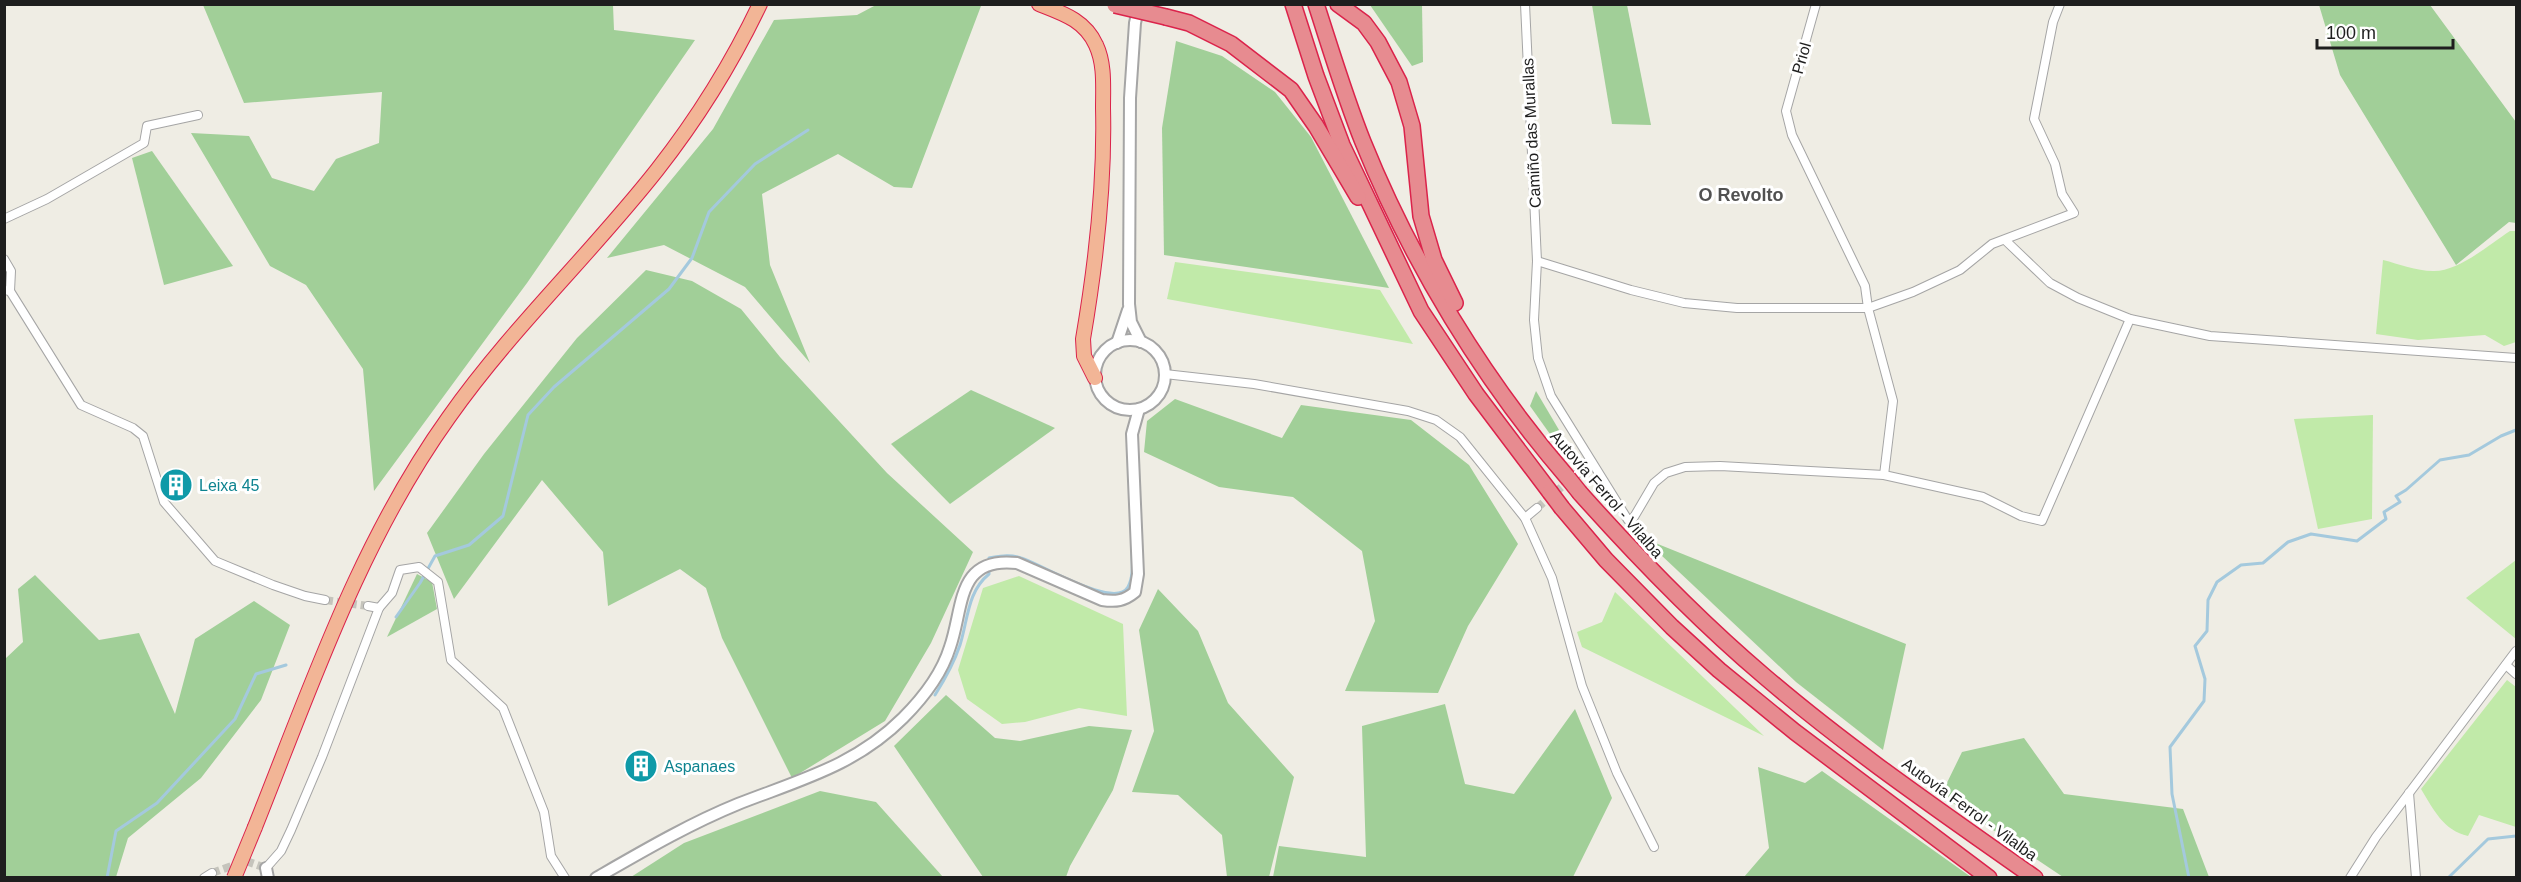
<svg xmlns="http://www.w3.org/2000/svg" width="2521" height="882" font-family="Arial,sans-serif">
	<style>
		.grass { fill: #c1eaa9 }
		.forest { fill: #a1cf98 }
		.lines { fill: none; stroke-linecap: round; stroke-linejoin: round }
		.stream { stroke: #a4c9dd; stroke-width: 3 }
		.minor-tunnel { stroke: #c5c4bc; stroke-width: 8; stroke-dasharray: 8 4; stroke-linecap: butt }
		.minor-casing { stroke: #a5a5a5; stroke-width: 10 }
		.tertiary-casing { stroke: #a5a5a5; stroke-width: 14 }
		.trunk-casing { stroke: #db234b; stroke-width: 16 }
		.motorway-casing { stroke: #db234b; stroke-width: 18 }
		.minor { stroke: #fff; stroke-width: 8 }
		.tertiary { stroke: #fff; stroke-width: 10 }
		.trunk { stroke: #f2b596; stroke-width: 14 }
		.motorway { stroke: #e78b90; stroke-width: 15 }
		.trunk-bridge-casing { stroke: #db234b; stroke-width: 16; stroke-linecap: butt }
		.motorway-bridge-casing { stroke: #db234b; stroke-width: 18; stroke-linecap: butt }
		.trunk-bridge { stroke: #f2b596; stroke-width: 14 }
		.motorway-bridge { stroke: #e78b90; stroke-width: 15 }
		.labels { text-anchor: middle; stroke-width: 6; stroke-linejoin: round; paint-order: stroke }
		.street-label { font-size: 16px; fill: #1e1e1e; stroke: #fff }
		.culture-label { font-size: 16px; fill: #0d838f; stroke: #fff; text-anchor: start }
		.neighbourhood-label { font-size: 18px; font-weight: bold; fill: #515151; stroke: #fff }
	</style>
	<rect width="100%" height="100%" fill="#efede4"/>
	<!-- grass -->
	<g class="grass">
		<path d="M 2510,231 L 2516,231 L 2516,342 L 2504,346 L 2485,335 L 2418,340 L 2376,334 L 2383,260 C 2399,264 2416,271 2433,271 C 2458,272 2490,244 2510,231 Z"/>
		<path d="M 1175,262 L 1380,290 L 1413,344 L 1167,299 Z"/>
		<path d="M 2373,415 L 2372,519 L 2318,529 L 2294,419 Z"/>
		<path d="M 2516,560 L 2516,639 L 2466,598 Z"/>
		<path d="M 1019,576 L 1123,624 L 1127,716 L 1079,708 L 1025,722 L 1002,724 L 967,699 L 958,670 L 983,588 Z"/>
		<path d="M 1615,592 L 1764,736 L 1582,647 L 1577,632 L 1602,622 Z"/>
		<path d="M 2507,680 L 2516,687 L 2516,827 L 2479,815 L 2468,836 C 2444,831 2433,809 2421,789 Z"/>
	</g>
	<!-- forest -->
	<g class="forest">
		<path d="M 977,4 L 981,6 L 912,188 L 894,187 L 838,154 L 762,194 L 770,265 L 810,363 L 745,287 L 664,245 L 607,258 L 713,129 L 774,20 L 857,15 L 876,5 Z"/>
		<path d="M 203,5 L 613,5 L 614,30 L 695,40 L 527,283 L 374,491 L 363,369 L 306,285 L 270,266 L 191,133 L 249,136 L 272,178 L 314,191 L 336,159 L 379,143 L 382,92 L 244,103 Z"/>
		<path d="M 1370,5 L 1422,5 L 1423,62 L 1412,66 Z"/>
		<path d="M 1592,5 L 1627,5 L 1651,125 L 1612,124 Z"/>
		<path d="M 2319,5 L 2430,5 L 2516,122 L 2516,223 L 2509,222 L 2456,265 L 2340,75 Z"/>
		<path d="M 1176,41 L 1222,56 L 1275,92 L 1311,137 L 1389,288 L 1164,255 L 1162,128 Z"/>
		<path d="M 152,151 L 233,266 L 164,285 L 132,158 Z"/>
		<path d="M 646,270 L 692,281 L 741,309 L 780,357 L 887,473 L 973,552 L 931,643 L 885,721 L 792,778 L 722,638 L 706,588 L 680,569 L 608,606 L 603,552 L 542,480 L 454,599 L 427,533 L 484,454 L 577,338 Z"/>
		<path d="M 971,390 L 1055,428 L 950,504 L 891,444 Z"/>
		<path d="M 1536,391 L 1575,457 L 1572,465 L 1530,406 Z"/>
		<path d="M 1175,399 L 1282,438 L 1301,405 L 1411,420 L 1469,465 L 1518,544 L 1468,626 L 1438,693 L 1345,691 L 1375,621 L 1362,551 L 1293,497 L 1219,487 L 1144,452 L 1147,421 Z"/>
		<path d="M 1643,538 L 1906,644 L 1883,750 L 1796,682 Z"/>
		<path d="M 417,574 L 432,582 L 437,609 L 387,637 Z"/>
		<path d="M 35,575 L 99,640 L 139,633 L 175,714 L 195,639 L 254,601 L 290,625 L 261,700 L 201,778 L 128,838 L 116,877 L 5,877 L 5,659 L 23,642 L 18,589 Z"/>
		<path d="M 1158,589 L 1198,631 L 1228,703 L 1294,777 L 1269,877 L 1227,877 L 1222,835 L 1178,795 L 1132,792 L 1154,731 L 1139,630 Z"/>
		<path d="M 946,695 L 995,738 L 1020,741 L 1089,726 L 1132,730 L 1113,790 L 1070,866 L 1066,877 L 983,877 L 894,746 Z"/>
		<path d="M 1445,704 L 1465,784 L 1514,794 L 1575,709 L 1612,798 L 1573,877 L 1273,877 L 1279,846 L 1366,857 L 1362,726 Z"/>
		<path d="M 2024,738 L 2064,794 L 2183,809 L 2209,877 L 2063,877 L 1941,795 L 1962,752 Z"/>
		<path d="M 1758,767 L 1805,783 L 1822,771 L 1971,877 L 1744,877 L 1769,848 Z"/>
		<path d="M 820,791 L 876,802 L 943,877 L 631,877 L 684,843 Z"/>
	</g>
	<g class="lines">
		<!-- stream -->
		<g class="stream">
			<path d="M 989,562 L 989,558 C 1001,556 1010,554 1021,558 C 1041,564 1115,610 1128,587 C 1134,576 1132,561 1132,550"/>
			<path d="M 396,617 L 420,583 L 435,556 L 469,545 L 503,516 L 528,415 L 554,387 L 669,289 L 692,258 L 709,212 L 755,164 L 808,130"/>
			<path d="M 935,695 C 945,679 954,663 960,645 C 968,620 967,592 989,574 L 989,568"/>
			<path d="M 107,878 L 116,831 L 157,803 L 235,719 L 256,674 L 286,665"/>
			<path d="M 2189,878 L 2172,794 L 2170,747 L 2204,701 L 2205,679 L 2195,646 L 2207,631 L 2208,600 L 2217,582 L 2241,565 L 2263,563 L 2288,542 L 2311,534 L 2357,541 L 2386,519 L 2384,512 L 2400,502 L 2396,496 L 2406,490 L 2440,460 L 2469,455 L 2501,436 L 2516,430"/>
			<path d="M 2448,878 L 2488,839 L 2516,836"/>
		</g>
		<!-- minor-tunnel -->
		<g class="minor-tunnel">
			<path d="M 1537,508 L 1572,478"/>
			<path d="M 325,600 L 368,606"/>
			<path d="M 212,873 L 246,861 L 266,868"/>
		</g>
		<!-- minor casing -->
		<g class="minor-casing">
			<g id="minor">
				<path d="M 1525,4 L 1537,261 L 1534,320 L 1538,358 L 1551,396 L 1628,520 L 1634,517 L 1654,483 L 1666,473 L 1685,467 L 1720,466 L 1884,475 L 1983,497 L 2021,516 L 2042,521 L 2130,319"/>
				<path d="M 1816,4 L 1786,111 L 1792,135 L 1865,286 L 1868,308 L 1893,401 L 1884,475"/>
				<path d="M 4,219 L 47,199 L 144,143 L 147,126 L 198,115"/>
				<path d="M 2005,240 L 2050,283 L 2078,298 L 2130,319 L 2210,336 L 2516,358"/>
				<path d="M 4,259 L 11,271 L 10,291"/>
				<path d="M 1537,261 L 1631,290 L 1684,303 L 1737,308 L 1868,308 L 1913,292 L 1960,270 L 1992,244 L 2074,213 L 2062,194 L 2055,164 L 2034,119 L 2053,22 L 2060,4"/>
				<path d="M 4,290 L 10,291 L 81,405 L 133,428 L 143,436 L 164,502 L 215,561 L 273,585 L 305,596 L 325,600"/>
				<path d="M 1165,374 L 1254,384 L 1408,411 L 1436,420 L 1460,437 L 1525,518 L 1552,578 L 1582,686 L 1617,773 L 1654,847"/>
				<path d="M 1578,473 L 1592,465"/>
				<path d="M 1525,518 L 1537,508"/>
				<path d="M 379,608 L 392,593 L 400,570 L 419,567 L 438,582 L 451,660 L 503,708 L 544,812 L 551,856 L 565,878"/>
				<path d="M 2506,665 L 2516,674"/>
				<path d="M 2409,793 L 2416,878"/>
				<path d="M 266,868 L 281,851 L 291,830 L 322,757 L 379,608 L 368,606"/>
				<path d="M 204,878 L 212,873"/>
				<path d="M 2350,878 L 2376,837 L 2516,651"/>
			</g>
		</g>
		<!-- tertiary casing -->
		<g class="tertiary-casing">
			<g id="tertiary">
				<path d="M 1139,5 L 1135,23 L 1130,98 L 1129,304 L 1131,322 L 1141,342"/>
				<circle cx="1130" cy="375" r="35"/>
				<path d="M 1117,343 L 1128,310"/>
				<path d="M 266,868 L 268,878"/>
				<path d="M 596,878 C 643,851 689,824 738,804 C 799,780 855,766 903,718 C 922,699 942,673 950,647 C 964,607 956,556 1017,563 L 1102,600 C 1116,602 1124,601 1135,592 L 1138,574 L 1132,434 L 1139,409"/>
			</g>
		</g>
		<!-- trunk casing -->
		<g class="trunk-casing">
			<g id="trunk">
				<path d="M 1039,4 C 1062,13 1085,20 1096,45 C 1105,64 1103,87 1103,108 C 1105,185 1096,263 1083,339 L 1084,356 L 1095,378"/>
				<path d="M 255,827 C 311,687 360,541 449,417 C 511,329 590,255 657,170 C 697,119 732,63 760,4"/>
			</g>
		</g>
		<!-- motorway casing -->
		<g class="motorway-casing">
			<g id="motorway">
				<path d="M 1293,4 L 1316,76 L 1342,145 L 1421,311 L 1476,394 L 1550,492"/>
				<path d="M 1316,4 C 1331,50 1345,97 1363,142 C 1411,261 1484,381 1568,478"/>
				<path d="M 1338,4 L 1364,23 L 1378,42 L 1399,82 L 1412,126 L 1421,216 L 1434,260 L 1455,303"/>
				<path d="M 1166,17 L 1189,23 L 1231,44 L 1291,90 L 1316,126 L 1358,197"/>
				<path d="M 1580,493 C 1638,558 1698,620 1764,676 C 1849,749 1943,813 2035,878"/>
				<path d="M 1562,508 L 1606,560 L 1672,627 L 1719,670 L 1795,732 L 1989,878"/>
			</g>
		</g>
		<!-- minor -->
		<use href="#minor" class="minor"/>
		<!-- tertiary -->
		<use href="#tertiary" class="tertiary"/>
		<!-- trunk -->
		<use href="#trunk" class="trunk"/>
		<!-- motorway -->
		<use href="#motorway" class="motorway"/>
		<!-- trunk-bridge casing -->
		<g class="trunk-bridge-casing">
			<path id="trunk-bridge" d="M 234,878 L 255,827"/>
		</g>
		<!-- motorway-bridge casing -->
		<g class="motorway-bridge-casing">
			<g id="motorway-bridge">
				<path d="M 1115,5 L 1166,17"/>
				<path d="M 1568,478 L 1580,493"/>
				<path d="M 1550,492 L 1562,508"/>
			</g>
		</g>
		<!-- trunk-bridge -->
		<use href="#trunk-bridge" class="trunk-bridge"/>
		<!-- motorway-bridge -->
		<use href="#motorway-bridge" class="motorway-bridge"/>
	</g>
	<!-- icons -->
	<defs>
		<g id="building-disc" transform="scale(1.725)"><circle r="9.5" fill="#0f9aa8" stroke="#fff"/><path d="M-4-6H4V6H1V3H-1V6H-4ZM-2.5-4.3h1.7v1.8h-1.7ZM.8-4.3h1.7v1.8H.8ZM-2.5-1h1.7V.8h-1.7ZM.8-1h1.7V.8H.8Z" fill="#fff"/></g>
	</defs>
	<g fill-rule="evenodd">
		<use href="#building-disc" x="176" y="485"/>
		<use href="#building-disc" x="641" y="766"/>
	</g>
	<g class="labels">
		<!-- street labels -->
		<g class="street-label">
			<text transform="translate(1801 58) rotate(-74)" y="6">Priol</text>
			<text transform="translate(1531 133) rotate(-93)" y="6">Camiño das Murallas</text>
			<text transform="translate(1607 494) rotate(49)" y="6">Autovía Ferrol - Vilalba</text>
			<text transform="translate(1970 809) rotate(36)" y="6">Autovía Ferrol - Vilalba</text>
		</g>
		<!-- culture labels -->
		<g class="culture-label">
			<text x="199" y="491">Leixa 45</text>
			<text x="664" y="772">Aspanaes</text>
		</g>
		<!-- neighbourhood labels -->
		<g class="neighbourhood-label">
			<text x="1741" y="201">O Revolto</text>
		</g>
	</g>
	<!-- border -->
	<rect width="2521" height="882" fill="none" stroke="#1e1e1e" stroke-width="12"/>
	<!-- scale -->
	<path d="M2317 39v9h136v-9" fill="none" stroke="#1e1e1e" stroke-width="3"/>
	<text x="2326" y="39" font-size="18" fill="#1e1e1e" stroke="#ffffff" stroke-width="4.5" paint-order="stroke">100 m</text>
</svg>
